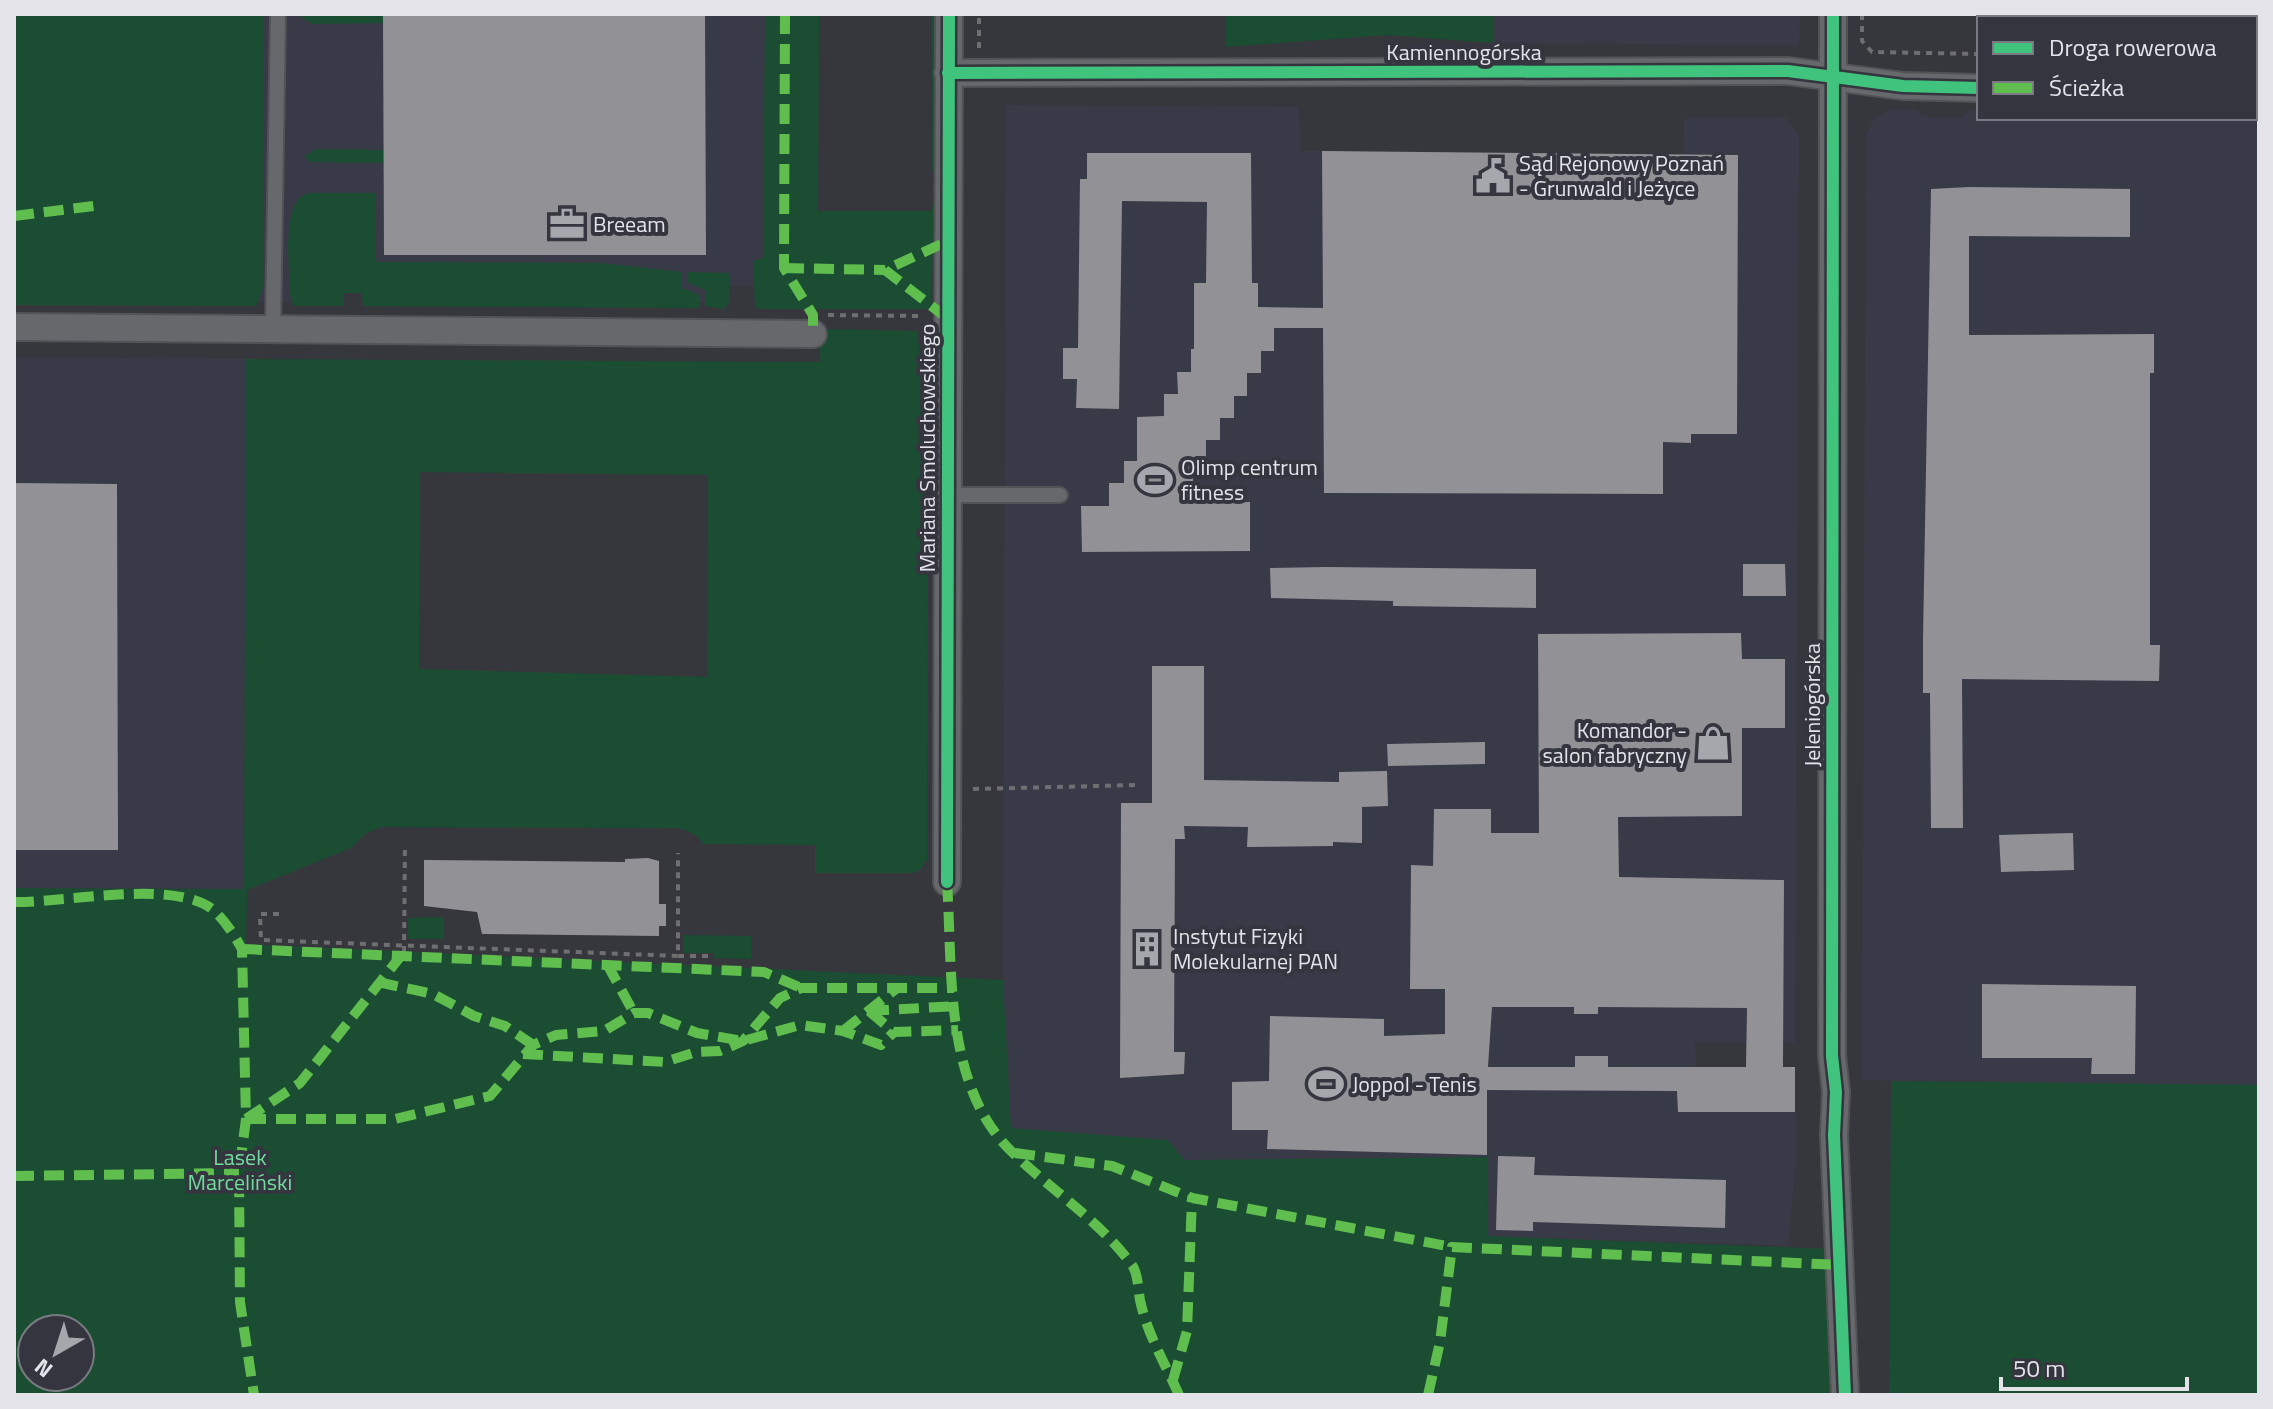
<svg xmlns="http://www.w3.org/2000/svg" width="2273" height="1409" font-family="'Titillium Web',sans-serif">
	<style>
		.built { fill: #393a48 }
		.green { fill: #1b4d32; fill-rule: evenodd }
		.building { fill: #929195; fill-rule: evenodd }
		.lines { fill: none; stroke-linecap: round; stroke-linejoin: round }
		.service-casing { stroke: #525357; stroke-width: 18 }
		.minor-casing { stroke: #525357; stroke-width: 30 }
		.path { stroke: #6f6f72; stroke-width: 4; stroke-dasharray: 6 6; stroke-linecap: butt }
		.service { stroke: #67686c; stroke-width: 14 }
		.minor { stroke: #67686c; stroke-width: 26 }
		.quiet { stroke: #5fbe4e; stroke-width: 10; stroke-dasharray: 20 10; stroke-linecap: butt }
		.cycleway-casing { stroke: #34353e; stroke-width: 17 }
		.cycleway { stroke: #40c37c; stroke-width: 12 }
		.labels { text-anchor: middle; stroke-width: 8; stroke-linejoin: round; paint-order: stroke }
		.street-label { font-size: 22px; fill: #e3e3e9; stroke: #34353e }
		.poi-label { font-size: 22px; fill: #e3e3e9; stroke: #34353e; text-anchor: start }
		.park-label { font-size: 22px; fill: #6ede9c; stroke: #34353e }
	</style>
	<rect width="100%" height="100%" fill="#36373c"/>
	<!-- built -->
	<g class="built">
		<path d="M 247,14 L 770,14 L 768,286 L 717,285 L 707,302 L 369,302 L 370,289 L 341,288 L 340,302 L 246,302 Z"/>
		<path d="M 1493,14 L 1800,14 L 1799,45 L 1493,43 Z"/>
		<path d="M 1006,105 L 1299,107 L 1300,151 L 1322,151 L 1322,199 L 1664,200 L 1682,222 L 1684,118 L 1785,117 L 1799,135 L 1795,1043 L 1695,1043 L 1696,1067 L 1795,1067 L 1796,1161 L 1788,1246 L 1487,1236 L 1488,1157 L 1184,1160 L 1167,1140 L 1010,1128 L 1003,980 Z"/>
		<path d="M 1890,110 L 1917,110 L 1923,117 L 1962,117 L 1971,110 L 1979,110 L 1979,118 L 2259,120 L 2259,1085 L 1862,1080 L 1866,134 L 1875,118 Z"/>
		<path d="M 14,357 L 246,359 L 244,889 L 14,888 Z"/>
	</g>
	<!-- green -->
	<g class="green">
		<path d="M 14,14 L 263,14 L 263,287 L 256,306 L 14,305 Z"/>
		<path d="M 298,14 L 383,14 L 383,23 L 312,24 Z"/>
		<path d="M 765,14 L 819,14 L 818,211 L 931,211 L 934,197 L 931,309 L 759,309 L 755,306 L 753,261 L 763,258 Z"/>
		<path d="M 932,14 L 936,14 L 936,169 L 932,172 Z"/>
		<path d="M 1226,14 L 1493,14 L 1493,43 L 1388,35 L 1225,47 Z"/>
		<path d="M 316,149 L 383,150 L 383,163 L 311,162 L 304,157 Z"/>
		<path d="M 308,193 L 375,193 L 375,262 L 601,263 L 682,272 L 682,288 L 699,295 L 699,308 L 363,306 L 362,293 L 344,293 L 344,306 L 293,306 L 290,294 C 290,269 280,201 308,193 Z"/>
		<path d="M 688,272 L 730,273 L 729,302 L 724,309 L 705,306 L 705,290 L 688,283 Z"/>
		<path d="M 819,329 L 917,331 L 921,364 L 928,364 L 929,400 C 911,421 919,452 928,476 L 927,859 L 920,870 L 912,873 L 815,873 L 815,845 L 703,844 L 697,836 L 680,828 L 380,827 L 365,834 L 351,848 L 247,890 L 246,944 L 1003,980 L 1011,1128 L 1168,1140 L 1184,1160 L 1488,1157 L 1487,1236 L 1830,1249 L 1831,1395 L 14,1395 L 14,888 L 244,889 L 246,359 L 820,362 ZM 420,472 L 708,475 L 707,677 L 419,669 ZM 32,1329 L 80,1329 L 80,1377 L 32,1377 Z"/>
		<path d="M 444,917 L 444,939 L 408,939 L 408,918 Z"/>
		<path d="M 683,935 L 751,936 L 751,959 L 714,958 L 714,953 L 683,953 Z"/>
		<path d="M 1891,1081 L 2259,1085 L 2259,1395 L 1889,1395 Z"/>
	</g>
	<!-- building -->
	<g class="building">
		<path d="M 383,14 L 705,14 L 706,255 L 384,255 Z"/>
		<path d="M 1322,151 L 1738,155 L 1737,434 L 1691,434 L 1691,443 L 1663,442 L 1663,494 L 1324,493 L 1323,328 L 1274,328 L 1274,351 L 1261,351 L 1261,373 L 1247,373 L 1247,396 L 1234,396 L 1234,418 L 1220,418 L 1220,440 L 1206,440 L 1206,462 L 1193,462 L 1193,503 L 1250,502 L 1250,551 L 1082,552 L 1081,506 L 1109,506 L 1109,483 L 1124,483 L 1124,461 L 1137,461 L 1137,417 L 1164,416 L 1164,394 L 1178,394 L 1177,372 L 1191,372 L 1191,349 L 1194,349 L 1194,283 L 1206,283 L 1207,202 L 1122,201 L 1119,409 L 1076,408 L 1077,379 L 1063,379 L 1063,348 L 1078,348 L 1080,179 L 1087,179 L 1087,153 L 1251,153 L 1252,283 L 1258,283 L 1258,307 L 1323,308 Z"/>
		<path d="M 1969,187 L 2130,189 L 2130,237 L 1969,236 L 1969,335 L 2154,334 L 2154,373 L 2150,373 L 2150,645 L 2160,645 L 2159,681 L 1962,679 L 1963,828 L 1931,828 L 1930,693 L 1923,693 L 1923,638 L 1931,189 Z"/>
		<path d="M 14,483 L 117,484 L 118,850 L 14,850 Z"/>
		<path d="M 1743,564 L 1785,564 L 1786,596 L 1743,596 Z"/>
		<path d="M 1326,567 L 1536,569 L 1536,608 L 1393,606 L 1393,601 L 1271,598 L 1270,568 Z"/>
		<path d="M 1741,633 L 1742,659 L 1785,659 L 1785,728 L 1742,728 L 1742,816 L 1618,817 L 1619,877 L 1784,880 L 1783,1067 L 1795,1067 L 1795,1112 L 1678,1112 L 1677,1091 L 1487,1090 L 1487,1155 L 1267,1149 L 1268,1130 L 1232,1130 L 1232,1082 L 1269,1081 L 1270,1016 L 1384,1019 L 1384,1036 L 1445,1034 L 1445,989 L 1410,989 L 1411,865 L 1433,866 L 1434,809 L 1491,809 L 1491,833 L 1539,833 L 1538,634 ZM 1492,1007 L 1574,1007 L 1574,1014 L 1598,1014 L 1598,1007 L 1747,1008 L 1746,1067 L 1608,1067 L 1608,1056 L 1575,1056 L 1575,1067 L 1488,1067 Z"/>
		<path d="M 1152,666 L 1204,666 L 1204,780 L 1339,782 L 1339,772 L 1387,771 L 1388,806 L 1362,807 L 1362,843 L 1333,842 L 1333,846 L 1247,847 L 1248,827 L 1184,826 L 1185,839 L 1175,839 L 1174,1052 L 1185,1052 L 1184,1074 L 1120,1078 L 1121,803 L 1152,803 Z"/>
		<path d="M 1485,742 L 1485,764 L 1388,766 L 1387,744 Z"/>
		<path d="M 2073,833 L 2074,870 L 2001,872 L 1999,835 Z"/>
		<path d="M 648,858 L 659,861 L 659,904 L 666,904 L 666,926 L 659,926 L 659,936 L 482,934 L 477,912 L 424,906 L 424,860 L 625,862 L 625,859 Z"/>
		<path d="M 1982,984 L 2136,986 L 2135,1074 L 2091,1074 L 2092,1058 L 1982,1058 Z"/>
		<path d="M 1498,1156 L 1535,1157 L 1534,1175 L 1726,1180 L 1725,1228 L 1533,1222 L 1533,1231 L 1496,1230 Z"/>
	</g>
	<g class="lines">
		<!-- service casing -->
		<g class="service-casing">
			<g id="service">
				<path d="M 273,328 L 278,14"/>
				<path d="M 947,495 L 1060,495"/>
			</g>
		</g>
		<!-- minor casing -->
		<g class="minor-casing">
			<g id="minor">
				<path d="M 1833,14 L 1832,1056 L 1836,1092 L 1834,1135 L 1845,1395"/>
				<path d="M 948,73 L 1788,71 L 1903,86 L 1979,88"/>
				<path d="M 2255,92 L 2259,92"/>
				<path d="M 14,327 L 813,334"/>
				<path d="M 947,882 L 949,14"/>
			</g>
		</g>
		<!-- path -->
		<g class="path">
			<path d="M 1862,14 L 1862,41 L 1872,52 L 1979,54"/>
			<path d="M 979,48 L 979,14"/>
			<path d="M 2255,58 L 2259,58"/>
			<path d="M 828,315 L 923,316"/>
			<path d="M 973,789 L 1138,785"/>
			<path d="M 279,914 L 260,914 L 261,940 L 678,956 L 678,853"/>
			<path d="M 404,952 L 405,844"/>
			<path d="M 678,956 L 714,956"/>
		</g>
		<!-- service -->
		<use href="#service" class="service"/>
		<!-- minor -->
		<use href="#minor" class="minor"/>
		<!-- quiet -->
		<g class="quiet">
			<path d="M 785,14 L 784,268 L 813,315 L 813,334"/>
			<path d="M 14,216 L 101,205"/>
			<path d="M 784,268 L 885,270"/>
			<path d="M 947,318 L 885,270 L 948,241"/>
			<path d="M 947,882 C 953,971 943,1085 1012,1152 C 1052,1191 1099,1220 1132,1265 C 1138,1273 1138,1289 1140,1300 C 1147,1334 1165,1363 1179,1395"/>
			<path d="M 14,902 C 63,903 173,879 212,909 C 225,920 234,935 242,949 L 246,1119 L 239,1173 L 240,1302 L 254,1395"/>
			<path d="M 242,949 L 764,972 L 801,988"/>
			<path d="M 607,964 L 634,1013"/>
			<path d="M 378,982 L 433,994 L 474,1016 L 505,1026 L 533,1045"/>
			<path d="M 869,1011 L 894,1032 L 958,1030"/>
			<path d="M 869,1011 L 956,1006"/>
			<path d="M 843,1031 L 897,988"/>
			<path d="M 523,1054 L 665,1062 L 696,1052 L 720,1051 L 743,1041 L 780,998 L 801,988 L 954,988"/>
			<path d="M 246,1119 L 395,1119 L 490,1096 L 533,1045 L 556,1035 L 604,1031 L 634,1013 L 648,1013 L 697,1033 L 743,1041 L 800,1025 L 843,1031 L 881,1045 L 894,1032"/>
			<path d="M 246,1119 L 300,1083 L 404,952"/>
			<path d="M 1015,1153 L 1112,1166 L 1192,1198"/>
			<path d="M 14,1176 L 239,1173"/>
			<path d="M 1173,1380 L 1187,1331 L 1192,1198 L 1452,1247"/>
			<path d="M 1428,1395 L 1440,1342 L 1452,1247 L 1840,1265"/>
		</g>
		<!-- cycleway casing -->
		<g class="cycleway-casing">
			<g id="cycleway">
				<path d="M 1833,14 L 1832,1056 L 1836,1092 L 1834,1135 L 1845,1395"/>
				<path d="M 948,73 L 1788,71 L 1903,86 L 1979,88"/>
				<path d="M 947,882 L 949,14"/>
			</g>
		</g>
		<!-- cycleway -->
		<use href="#cycleway" class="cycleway"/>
	</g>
	<!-- icons -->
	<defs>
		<g id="civic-bare" transform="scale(2.76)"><path d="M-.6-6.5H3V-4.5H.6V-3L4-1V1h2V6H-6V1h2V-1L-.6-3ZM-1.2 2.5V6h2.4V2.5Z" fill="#a6a7ac" stroke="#34353e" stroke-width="2.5" paint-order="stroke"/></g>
		<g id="office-bare" transform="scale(2.76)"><path d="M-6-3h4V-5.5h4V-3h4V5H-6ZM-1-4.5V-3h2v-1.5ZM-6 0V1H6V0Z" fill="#a6a7ac" stroke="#34353e" stroke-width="2.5" paint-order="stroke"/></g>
		<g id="stadium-bare" transform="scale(2.76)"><path d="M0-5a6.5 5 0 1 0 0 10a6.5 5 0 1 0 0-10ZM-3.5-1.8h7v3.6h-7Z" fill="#a6a7ac" stroke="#34353e" stroke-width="2.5" paint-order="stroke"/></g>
		<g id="shop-bare" transform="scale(2.76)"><path d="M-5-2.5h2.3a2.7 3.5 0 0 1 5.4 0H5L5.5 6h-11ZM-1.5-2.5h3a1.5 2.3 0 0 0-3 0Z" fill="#a6a7ac" stroke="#34353e" stroke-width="2.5" paint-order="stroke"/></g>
		<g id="building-bare" transform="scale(2.76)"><path d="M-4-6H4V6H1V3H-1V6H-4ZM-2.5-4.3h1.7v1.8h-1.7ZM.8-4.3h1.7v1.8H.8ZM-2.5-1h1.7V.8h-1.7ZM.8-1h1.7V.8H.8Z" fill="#a6a7ac" stroke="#34353e" stroke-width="2.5" paint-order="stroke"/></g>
	</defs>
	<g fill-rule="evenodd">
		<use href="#civic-bare" x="1493" y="176"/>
		<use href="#office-bare" x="567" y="224"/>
		<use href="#stadium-bare" x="1155" y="480"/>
		<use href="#shop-bare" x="1713" y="743"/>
		<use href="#building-bare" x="1147" y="949"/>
		<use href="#stadium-bare" x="1326" y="1084"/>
	</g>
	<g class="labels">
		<!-- street labels -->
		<g class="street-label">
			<text x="1464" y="60">Kamiennogórska</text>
			<text transform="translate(927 448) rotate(-90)" y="8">Mariana Smoluchowskiego</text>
			<text transform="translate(1812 705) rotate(-90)" y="8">Jeleniogórska</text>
		</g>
		<!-- poi labels -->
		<g class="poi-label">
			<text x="1519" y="171">Sąd Rejonowy Poznań<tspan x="1519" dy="25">- Grunwald i Jeżyce</tspan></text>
			<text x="593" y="232">Breeam</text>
			<text x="1181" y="475">Olimp centrum<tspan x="1181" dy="25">fitness</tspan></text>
			<text x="1687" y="738" text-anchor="end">Komandor -<tspan x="1687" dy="25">salon fabryczny</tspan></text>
			<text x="1173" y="944">Instytut Fizyki<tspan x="1173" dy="25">Molekularnej PAN</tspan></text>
			<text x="1352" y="1092">Joppol - Tenis</text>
		</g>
		<!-- park labels -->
		<g class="park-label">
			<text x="240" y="1165">Lasek<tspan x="240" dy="25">Marceliński</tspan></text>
		</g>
	</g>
	<!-- border -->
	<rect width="2273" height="1409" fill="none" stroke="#e3e3e9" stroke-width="32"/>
	<!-- legend -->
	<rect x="1977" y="16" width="280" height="104" fill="#34353e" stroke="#7a7b82" stroke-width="2"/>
	<rect x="1993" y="42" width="40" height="12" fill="#40c37c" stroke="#7a7b82" stroke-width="2"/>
	<text x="2049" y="56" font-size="24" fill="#e3e3e9">Droga rowerowa</text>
	<rect x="1993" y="82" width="40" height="12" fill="#5fbe4e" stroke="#7a7b82" stroke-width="2"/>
	<text x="2049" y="96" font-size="24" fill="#e3e3e9">Ścieżka</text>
	<!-- north arrow -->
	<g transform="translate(56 1353) rotate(219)"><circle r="38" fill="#34353e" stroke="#7a7b82" stroke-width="2"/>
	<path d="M0-6L14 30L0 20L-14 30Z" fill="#a6a7ac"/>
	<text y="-12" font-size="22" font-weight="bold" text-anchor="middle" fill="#e3e3e9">N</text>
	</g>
	<!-- scale -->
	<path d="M2001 1377v12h186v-12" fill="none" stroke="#e3e3e9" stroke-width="4"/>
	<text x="2013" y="1377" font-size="24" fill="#e3e3e9" stroke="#34353e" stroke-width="6" paint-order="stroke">50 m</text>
</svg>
